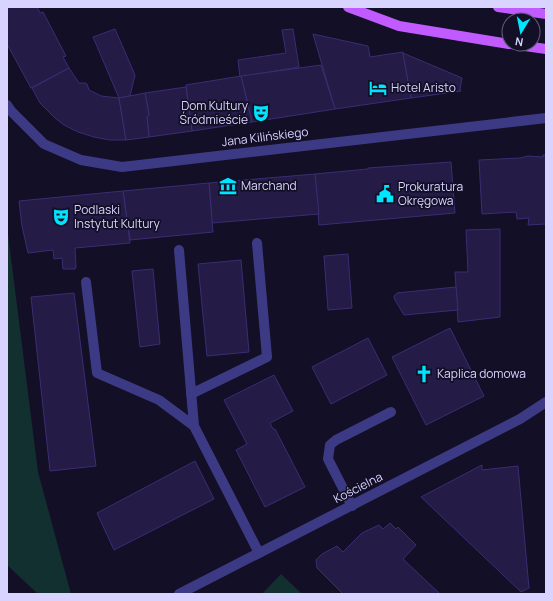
<svg xmlns="http://www.w3.org/2000/svg" width="553" height="601" font-family="Manrope,sans-serif">
	<style>
		.green { fill: #12302f }
		.building { fill: #241b47; stroke: #3b2d73 }
		.lines { fill: none; stroke-linecap: round; stroke-linejoin: round }
		.minor { stroke: #3d3a85; stroke-width: 10 }
		.major { stroke: #c25bff; stroke-width: 10 }
		.labels { text-anchor: middle; stroke-width: 3.5; stroke-linejoin: round; paint-order: stroke }
		.poi-label { font-size: 12px; fill: #d9d4ff; stroke: #130f26; text-anchor: start }
		.street-label { font-size: 12px; fill: #d9d4ff; stroke: #130f26 }
	</style>
	<rect width="100%" height="100%" fill="#130f26"/>
	<!-- green -->
	<g class="green">
		<path d="M 7,226 L 38,472 L 71,594 L 38,594 L 7,565 Z"/>
		<path d="M 281,574 L 302,594 L 262,594 Z"/>
	</g>
	<!-- building -->
	<g class="building">
		<path d="M 7,7 L 37,7 L 40,13 L 43,12 L 66,56 L 63,57 L 69,68 L 31,88 L 7,44 Z"/>
		<path d="M 115,29 L 135,75 L 130,96 L 119,98 L 93,37 Z"/>
		<path d="M 293,29 L 299,67 L 240,77 L 238,60 L 286,53 L 282,30 Z"/>
		<path d="M 313,34 L 368,46 L 370,57 L 403,52 L 411,98 L 335,109 Z"/>
		<path d="M 403,53 L 462,78 L 460,89 L 461,91 L 411,98 Z"/>
		<path d="M 321,65 L 335,109 L 252,122 L 241,76 Z"/>
		<path d="M 69,68 L 79,83 L 85,83 L 87,84 L 89,90 L 101,96 L 119,98 L 126,140 L 110,140 L 94,137 L 78,132 L 64,125 L 55,118 L 40,103 L 32,88 Z"/>
		<path d="M 241,76 L 252,122 L 192,131 L 186,85 Z"/>
		<path d="M 186,87 L 192,131 L 149,137 L 147,117 L 149,115 L 145,93 Z"/>
		<path d="M 145,93 L 149,115 L 147,117 L 149,137 L 126,140 L 119,98 Z"/>
		<path d="M 543,155 L 546,155 L 546,224 L 528,225 L 529,218 L 517,219 L 516,212 L 482,214 L 479,160 L 520,158 L 528,156 L 543,157 Z"/>
		<path d="M 451,162 L 455,213 L 319,225 L 315,174 L 368,169 L 368,168 Z"/>
		<path d="M 315,174 L 319,214 L 212,223 L 209,183 Z"/>
		<path d="M 209,183 L 213,232 L 130,240 L 123,191 Z"/>
		<path d="M 123,191 L 130,243 L 75,248 L 76,268 L 74,268 L 75,269 L 63,269 L 62,258 L 54,259 L 53,250 L 28,253 L 22,226 L 19,201 Z"/>
		<path d="M 500,229 L 500,317 L 458,322 L 455,272 L 468,272 L 466,230 Z"/>
		<path d="M 348,254 L 352,308 L 328,310 L 324,256 Z"/>
		<path d="M 241,260 L 249,352 L 207,356 L 198,264 Z"/>
		<path d="M 153,269 L 160,344 L 140,347 L 132,271 Z"/>
		<path d="M 456,287 L 458,310 L 404,315 L 395,300 L 394,296 L 397,293 Z"/>
		<path d="M 74,293 L 96,466 L 50,471 L 31,297 Z"/>
		<path d="M 450,328 L 484,396 L 426,425 L 392,357 Z"/>
		<path d="M 368,338 L 387,375 L 331,404 L 312,367 Z"/>
		<path d="M 274,375 L 293,411 L 270,423 L 273,429 L 275,429 L 305,487 L 265,507 L 236,450 L 247,444 L 224,400 Z"/>
		<path d="M 195,461 L 214,499 L 114,550 L 97,513 Z"/>
		<path d="M 482,465 L 482,470 L 518,466 L 529,588 L 521,592 L 421,497 Z"/>
		<path d="M 390,523 L 396,529 L 398,527 L 416,545 L 403,559 L 440,594 L 343,594 L 317,568 L 316,560 L 322,554 L 337,546 L 343,552 L 362,533 L 379,525 L 383,529 Z"/>
	</g>
	<g class="lines">
		<!-- minor -->
		<g class="minor">
			<path d="M 7,105 L 11,111 L 44,144 L 81,160 L 122,167 L 546,118"/>
			<path d="M 179,250 L 194,426 L 259,553"/>
			<path d="M 86,282 L 97,373 L 159,400 L 194,426"/>
			<path d="M 191,394 L 267,357 L 257,243"/>
			<path d="M 352,506 L 328,459 L 330,445 L 336,440 L 391,412"/>
			<path d="M 179,594 L 520,419 L 546,402"/>
		</g>
		<!-- major -->
		<g class="major">
			<path d="M 348,7 L 399,26 L 509,44"/>
			<path d="M 498,7 L 546,14"/>
			<path d="M 511,44 L 546,49"/>
		</g>
	</g>
	<!-- icons -->
	<defs>
		<g id="hotel-bare" transform="scale(1.38)"><path d="M-6-4.5h1.5V1H6V5H4.5V3h-9V5H-6ZM-4 0a1.8 1.8 0 1 1 3.6 0ZM.5 0V-2.5h3Q6-2.5 6 0Z" fill="#00e5ff" stroke="#130f26" stroke-width="2.5" paint-order="stroke"/></g>
		<g id="theatre-bare" transform="scale(1.38)"><path d="M-5-5.5Q0-4 5-5.5V0Q5 5 0 6Q-5 5-5 0ZM-3.3-2.5H-1v1.5H-3.3ZM1-2.5H3.3v1.5H1ZM-2.8 1Q0 5.5 2.8 1Z" fill="#00e5ff" stroke="#130f26" stroke-width="2.5" paint-order="stroke"/></g>
		<g id="museum-bare" transform="scale(1.38)"><path d="M0-6L6-3V-2H-6V-3ZM-5-1h2V3h-2ZM-1-1h2V3h-2ZM3-1h2V3H3ZM-6 4H6V6H-6Z" fill="#00e5ff" stroke="#130f26" stroke-width="2.5" paint-order="stroke"/></g>
		<g id="civic-bare" transform="scale(1.38)"><path d="M-.6-6.5H3V-4.5H.6V-3L4-1V1h2V6H-6V1h2V-1L-.6-3ZM-1.2 2.5V6h2.4V2.5Z" fill="#00e5ff" stroke="#130f26" stroke-width="2.5" paint-order="stroke"/></g>
		<g id="church-bare" transform="scale(1.38)"><path d="M-1.2-6h2.4v3.5h3.3v2.4h-3.3V6h-2.4V-.1h-3.3v-2.4h3.3Z" fill="#00e5ff" stroke="#130f26" stroke-width="2.5" paint-order="stroke"/></g>
	</defs>
	<g fill-rule="evenodd">
		<use href="#hotel-bare" x="378" y="88"/>
		<use href="#theatre-bare" x="261" y="113"/>
		<use href="#museum-bare" x="228" y="186"/>
		<use href="#civic-bare" x="385" y="194"/>
		<use href="#theatre-bare" x="61" y="217"/>
		<use href="#church-bare" x="424" y="374"/>
	</g>
	<g class="labels">
		<!-- poi labels -->
		<g class="poi-label">
			<text x="391" y="92">Hotel Aristo</text>
			<text x="248" y="110" text-anchor="end">Dom Kultury<tspan x="248" dy="14">Śródmieście</tspan></text>
			<text x="241" y="190">Marchand</text>
			<text x="398" y="191">Prokuratura<tspan x="398" dy="14">Okręgowa</tspan></text>
			<text x="74" y="214">Podlaski<tspan x="74" dy="14">Instytut Kultury</tspan></text>
			<text x="437" y="378">Kaplica domowa</text>
		</g>
		<!-- street labels -->
		<g class="street-label">
			<text transform="translate(265 137) rotate(-7)" y="4">Jana Kilińskiego</text>
			<text transform="translate(358 488) rotate(-27)" y="4">Kościelna</text>
		</g>
	</g>
	<!-- border -->
	<rect width="553" height="601" fill="none" stroke="#d9d4ff" stroke-width="16"/>
	<!-- north arrow -->
	<g transform="translate(521 32) rotate(190)"><circle r="19" fill="#130f26" stroke="#625e7d"/>
	<path d="M0-3L7 15L0 10L-7 15Z" fill="#00e5ff"/>
	<text y="-6" font-size="11" font-weight="bold" text-anchor="middle" fill="#d9d4ff">N</text>
	</g>
</svg>
